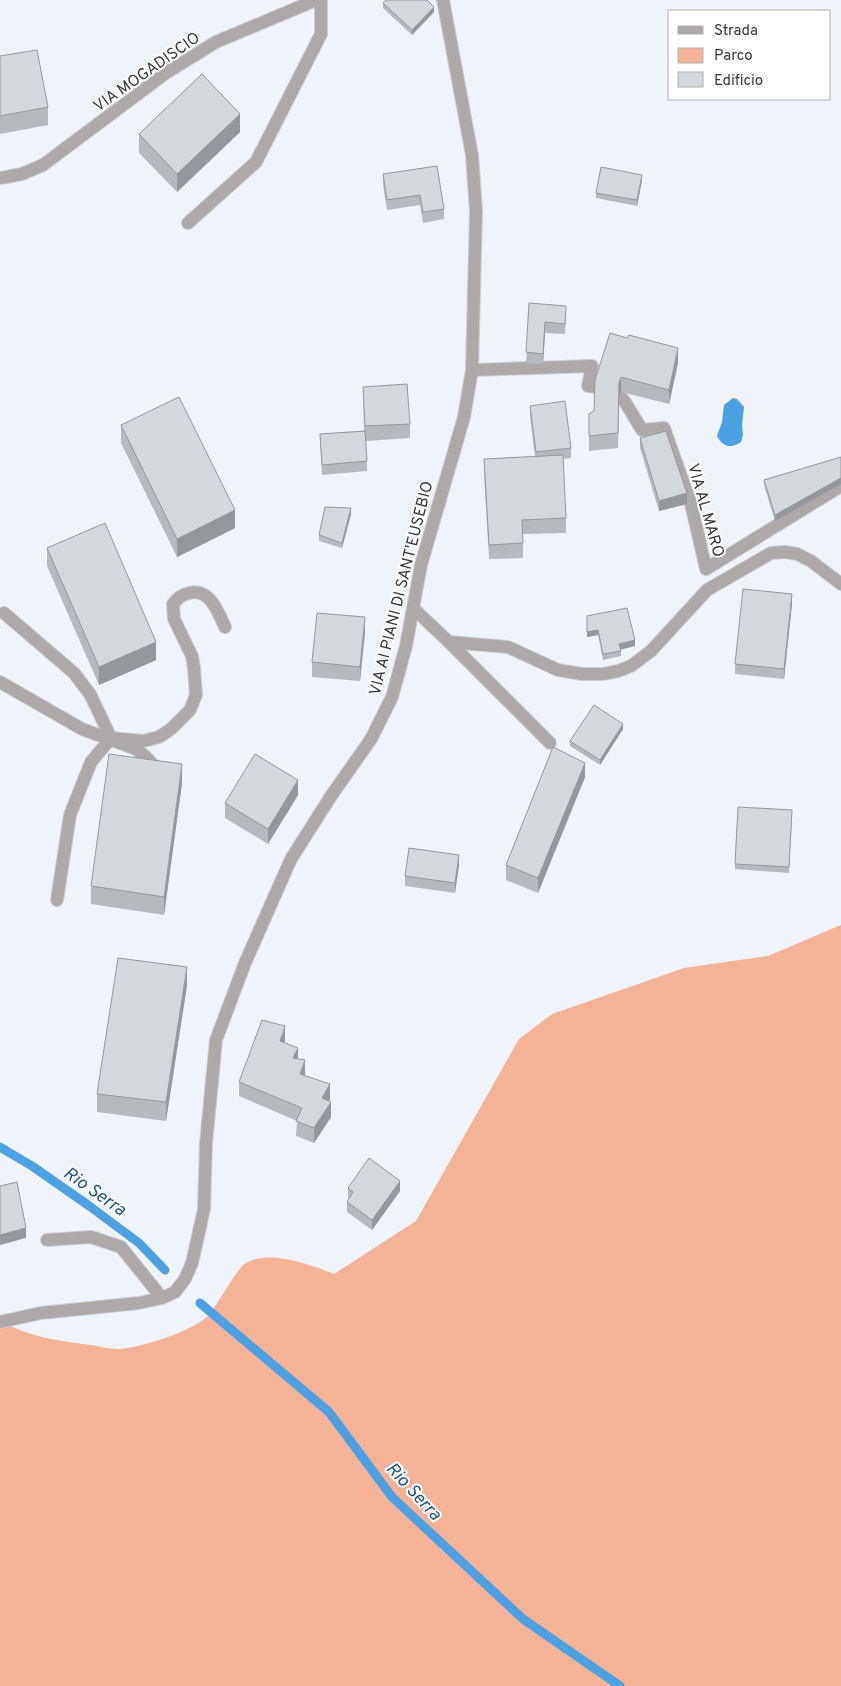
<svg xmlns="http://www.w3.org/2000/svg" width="841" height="1686" font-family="Overpass,sans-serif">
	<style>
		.green { fill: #f4b296 }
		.water { fill: #4da0e2 }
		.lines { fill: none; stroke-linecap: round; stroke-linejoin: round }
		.stream { stroke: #4da0e2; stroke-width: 9 }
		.service-casing { stroke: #c9ced3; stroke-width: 14 }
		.pedestrian-casing { stroke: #c9ced3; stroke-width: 14 }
		.minor-casing { stroke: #c9ced3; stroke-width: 14 }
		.tertiary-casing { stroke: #c9ced3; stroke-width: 14 }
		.service { stroke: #aca9a8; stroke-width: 12 }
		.pedestrian { stroke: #aca9a8; stroke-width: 12 }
		.minor { stroke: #aca9a8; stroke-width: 12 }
		.tertiary { stroke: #aca9a8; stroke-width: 12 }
		.wall { fill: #b5babe }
		.shaded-wall { fill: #94979b }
		.building { fill: #d3d8dd; stroke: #94979b }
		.labels { text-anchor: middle; stroke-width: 4; stroke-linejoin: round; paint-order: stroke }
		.street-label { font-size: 16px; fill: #353839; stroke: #fff }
		.water-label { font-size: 18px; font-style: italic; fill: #1c5783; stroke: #fff }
	</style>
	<rect width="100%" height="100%" fill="#eef4f9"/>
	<!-- green -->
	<path class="green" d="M 841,925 L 841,1686 L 0,1686 L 0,1320 C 27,1337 59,1341 91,1345 C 99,1346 108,1349 117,1349 C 138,1349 194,1331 209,1315 C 218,1304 237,1268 246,1263 C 270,1249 311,1265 334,1274 L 416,1221 L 519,1039 L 552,1014 L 684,968 L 768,956 Z"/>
	<!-- water -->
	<path class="water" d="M 733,398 L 737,399 L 744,407 L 742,425 L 743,435 L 741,442 C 731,449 723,447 717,436 L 722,422 L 724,405 Z"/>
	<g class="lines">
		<!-- stream -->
		<g class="stream">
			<path d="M 0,1147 L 32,1166 L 88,1205 L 139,1243 L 165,1270"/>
			<path d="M 200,1303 L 329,1412 L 392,1497 L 523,1619 L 620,1686"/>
		</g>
		<!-- service casing -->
		<g class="service-casing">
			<g id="service">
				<path d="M 188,223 L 256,162 L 321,34 L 321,0"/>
				<path d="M 4,613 L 74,673 L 90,694 L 111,738"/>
				<path d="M 449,642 L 550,743"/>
				<path d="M 47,1240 L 91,1237 L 121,1247 L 162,1298"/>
			</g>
		</g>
		<!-- pedestrian casing -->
		<g class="pedestrian-casing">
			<g id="pedestrian">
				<path d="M 472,370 L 592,366 L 588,386 L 597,387"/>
				<path d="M 620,396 L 625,402 L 642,430 L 664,428 L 691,504 L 706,569 L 841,486"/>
			</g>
		</g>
		<!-- minor casing -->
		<g class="minor-casing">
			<g id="minor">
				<path d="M 413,608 L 449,642 L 508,647 L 558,670 L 582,674 L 603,674 L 618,671 L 631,666 L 651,651 L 707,590 L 771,553 L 785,552 L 797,554 L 811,561 L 841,584"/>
				<path d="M 0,682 L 82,729 L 136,749 L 146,757 L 154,766 L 155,775"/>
				<path d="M 111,738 L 143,741 L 159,737 L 171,729 L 190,710 L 196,695 L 194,668 L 192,656 L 174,619 L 173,604 C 178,598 181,595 189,593 C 210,588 218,612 225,627"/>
				<path d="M 57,900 L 70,815 L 91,762 L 111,738"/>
				<path d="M 0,1322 L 41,1313 L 139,1303 L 162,1298 L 175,1292 L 185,1279 L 192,1263 L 204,1209 L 206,1143 L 216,1040 L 245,963 L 291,859 L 331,796 L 371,739 L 392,697 L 406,646 L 421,565 L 464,417 L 472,370 L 476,211 L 472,155 L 443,0"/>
			</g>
		</g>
		<!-- tertiary casing -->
		<g class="tertiary-casing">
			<path id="tertiary" d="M 0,178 L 22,174 L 43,165 L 166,73 L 216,42 L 316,0"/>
		</g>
		<!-- service -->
		<use href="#service" class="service"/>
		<!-- pedestrian -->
		<use href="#pedestrian" class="pedestrian"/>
		<!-- minor -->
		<use href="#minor" class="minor"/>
		<!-- tertiary -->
		<use href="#tertiary" class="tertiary"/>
	</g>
	<!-- wall -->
	<g class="wall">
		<path d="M 383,3 L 434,12 L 412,35 L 383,8 Z"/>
		<path d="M 0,56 L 48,107 L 48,125 L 0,134 Z"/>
		<path d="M 240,132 L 177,192 L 139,153 L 139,134 Z"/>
		<path d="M 383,174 L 444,209 L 444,219 L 423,223 L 420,205 L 387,210 L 383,184 Z"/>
		<path d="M 642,180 L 637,206 L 596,198 L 596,193 Z"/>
		<path d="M 529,303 L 566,316 L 565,334 L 545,333 L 543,364 L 526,363 Z"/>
		<path d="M 678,363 L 669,404 L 621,392 L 619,398 L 618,448 L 589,451 L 589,414 L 594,411 L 595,380 Z"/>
		<path d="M 363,387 L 410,424 L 410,438 L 366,441 L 367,471 L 322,475 L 320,434 L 364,431 Z"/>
		<path d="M 530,406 L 571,448 L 571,458 L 563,459 L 566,518 L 566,533 L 523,534 L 523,558 L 489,559 L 484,473 L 484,459 L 535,457 L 530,416 Z"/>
		<path d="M 121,425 L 235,528 L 177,557 L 121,443 Z"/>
		<path d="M 640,438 L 687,504 L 659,511 L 640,448 Z"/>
		<path d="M 841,457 L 841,484 L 775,521 L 764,485 L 764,480 Z"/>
		<path d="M 351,514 L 342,548 L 319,541 L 319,535 Z"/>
		<path d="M 47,548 L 156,660 L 99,685 L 47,566 Z"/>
		<path d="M 792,604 L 784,679 L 735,674 L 735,664 Z"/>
		<path d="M 587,616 L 635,646 L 621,649 L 621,656 L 603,660 L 598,635 L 587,637 Z"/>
		<path d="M 365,632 L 360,681 L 312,677 L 312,662 Z"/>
		<path d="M 623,729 L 600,765 L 570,746 L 570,741 Z"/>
		<path d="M 585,777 L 538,893 L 506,880 L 506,865 Z"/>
		<path d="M 182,783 L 164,915 L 91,904 L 91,886 Z"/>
		<path d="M 298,795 L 268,844 L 225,818 L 225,803 Z"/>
		<path d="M 792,815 L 789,873 L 735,869 L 735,864 Z"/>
		<path d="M 459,865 L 455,893 L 405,886 L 405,876 Z"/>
		<path d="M 187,985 L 166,1121 L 97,1112 L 97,1094 Z"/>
		<path d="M 285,1041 L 284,1043 L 298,1059 L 305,1074 L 305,1076 L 330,1099 L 329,1101 L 331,1117 L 314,1143 L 296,1136 L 297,1121 L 239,1096 L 239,1082 Z"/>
		<path d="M 348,1188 L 400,1191 L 372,1230 L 347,1212 L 347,1202 L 349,1199 L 348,1198 Z"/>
	</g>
	<!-- shaded-wall -->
	<g class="shaded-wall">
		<path d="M 434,7 L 434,12 L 412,35 L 412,30 Z"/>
		<path d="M 240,114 L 240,132 L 177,192 L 177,174 Z"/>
		<path d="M 642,175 L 642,180 L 637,206 L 637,200 Z"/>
		<path d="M 545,322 L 545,333 L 543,364 L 543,354 Z"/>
		<path d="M 678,348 L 678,363 L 669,404 L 669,390 Z"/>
		<path d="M 621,377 L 621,392 L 619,398 L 618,448 L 619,383 Z"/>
		<path d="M 841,478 L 841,484 L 775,521 L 775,515 Z"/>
		<path d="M 687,493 L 687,504 L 659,511 L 659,501 Z"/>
		<path d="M 351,508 L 351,514 L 342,548 L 342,543 Z"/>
		<path d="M 235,510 L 235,528 L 177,557 L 177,539 Z"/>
		<path d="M 792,594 L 792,604 L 784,679 L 784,669 Z"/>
		<path d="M 365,617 L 365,632 L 360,681 L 360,667 Z"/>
		<path d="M 598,630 L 598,635 L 587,637 L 587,632 Z"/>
		<path d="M 635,640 L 635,646 L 619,650 L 619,644 Z"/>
		<path d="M 156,642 L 156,660 L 99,685 L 99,667 Z"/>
		<path d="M 623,724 L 623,729 L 600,765 L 600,760 Z"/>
		<path d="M 585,763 L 585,777 L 538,893 L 538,878 Z"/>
		<path d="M 182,764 L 182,783 L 164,915 L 164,897 Z"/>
		<path d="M 298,780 L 298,795 L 268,844 L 268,829 Z"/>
		<path d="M 459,855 L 459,865 L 455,893 L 455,883 Z"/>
		<path d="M 187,967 L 187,985 L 166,1121 L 166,1102 Z"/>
		<path d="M 285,1026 L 285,1041 L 280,1056 L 280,1041 Z"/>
		<path d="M 298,1048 L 298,1062 L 293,1058 Z"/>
		<path d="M 305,1060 L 305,1074 L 300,1089 L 300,1074 Z"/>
		<path d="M 330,1084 L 330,1099 L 322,1112 L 322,1098 Z"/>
		<path d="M 331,1102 L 331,1117 L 314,1143 L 314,1128 Z"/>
		<path d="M 400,1181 L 400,1191 L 372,1230 L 372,1220 Z"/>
		<path d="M 26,1228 L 26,1238 L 0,1245 L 0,1235 Z"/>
	</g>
	<!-- building -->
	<g class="building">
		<path d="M 386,0 L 427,0 L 434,7 L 412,30 L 383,3 Z"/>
		<path d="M 37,50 L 48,107 L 0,116 L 0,56 Z"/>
		<path d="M 202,74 L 240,114 L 177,174 L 139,134 Z"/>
		<path d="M 437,166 L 444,209 L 423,212 L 420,195 L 387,200 L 383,174 Z"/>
		<path d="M 601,167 L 642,175 L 637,200 L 596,193 Z"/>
		<path d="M 529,303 L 566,306 L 565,324 L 545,322 L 543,354 L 526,352 Z"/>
		<path d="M 610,333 L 627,338 L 629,335 L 678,348 L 669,390 L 621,377 L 619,383 L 618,433 L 589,436 L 589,414 L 594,411 L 595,380 Z"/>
		<path d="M 407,384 L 410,424 L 365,426 L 363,387 Z"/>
		<path d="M 179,397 L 235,510 L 177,539 L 121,425 Z"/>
		<path d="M 565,401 L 571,448 L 536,452 L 530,406 Z"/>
		<path d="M 365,431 L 367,461 L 322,465 L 320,434 Z"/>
		<path d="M 666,431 L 687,493 L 659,501 L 640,438 Z"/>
		<path d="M 563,455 L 566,518 L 522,520 L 523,543 L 489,545 L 484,459 Z"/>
		<path d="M 841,457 L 841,478 L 775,515 L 764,480 Z"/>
		<path d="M 325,507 L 351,508 L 342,543 L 319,535 Z"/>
		<path d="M 105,523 L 156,642 L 99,667 L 47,548 Z"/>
		<path d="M 743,589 L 792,594 L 784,669 L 735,664 Z"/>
		<path d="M 627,608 L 635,640 L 619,644 L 621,651 L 603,654 L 598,630 L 587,632 L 587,616 Z"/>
		<path d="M 317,613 L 365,617 L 360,667 L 312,662 Z"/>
		<path d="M 594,705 L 623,724 L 600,760 L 570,741 Z"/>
		<path d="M 553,747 L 585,763 L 538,878 L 506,865 Z"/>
		<path d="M 109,754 L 182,764 L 164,897 L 91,886 Z"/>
		<path d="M 255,754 L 298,780 L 268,829 L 225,803 Z"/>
		<path d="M 738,807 L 792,810 L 789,867 L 735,864 Z"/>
		<path d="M 409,848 L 459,855 L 455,883 L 405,876 Z"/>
		<path d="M 118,958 L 187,967 L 166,1102 L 97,1094 Z"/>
		<path d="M 262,1020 L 285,1026 L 280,1041 L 298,1048 L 293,1058 L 305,1060 L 300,1074 L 330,1084 L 322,1098 L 331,1102 L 314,1128 L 296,1121 L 302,1108 L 239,1082 Z"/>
		<path d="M 369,1158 L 400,1181 L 372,1220 L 347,1202 L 353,1192 L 348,1188 Z"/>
		<path d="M 17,1182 L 26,1228 L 0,1235 L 0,1186 Z"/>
	</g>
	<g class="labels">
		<!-- street labels -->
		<g class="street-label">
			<text transform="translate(146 71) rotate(-35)" y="6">VIA MOGADISCIO</text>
			<text transform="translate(707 510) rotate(74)" y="6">VIA AL MARO</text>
			<text transform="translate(400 588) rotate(-76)" y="6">VIA AI PIANI DI SANT'EUSEBIO</text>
		</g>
		<!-- water labels -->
		<g class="water-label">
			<text transform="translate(95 1191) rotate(35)" y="6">Rio Serra</text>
			<text transform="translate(414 1491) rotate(47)" y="6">Rio Serra</text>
		</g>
	</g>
	<!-- legend -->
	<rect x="668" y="10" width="162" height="90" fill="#ffffff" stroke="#aeafb0"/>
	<rect x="678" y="26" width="25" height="8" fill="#aca9a8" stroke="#aeafb0"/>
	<text x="714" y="35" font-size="15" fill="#353839">Strada</text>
	<rect x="678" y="48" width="25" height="15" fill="#f4b296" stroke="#aeafb0"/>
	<text x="714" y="60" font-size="15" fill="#353839">Parco</text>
	<rect x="678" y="72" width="25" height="15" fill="#d3d8dd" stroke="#aeafb0"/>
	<text x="714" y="85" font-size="15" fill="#353839">Edificio</text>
</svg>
